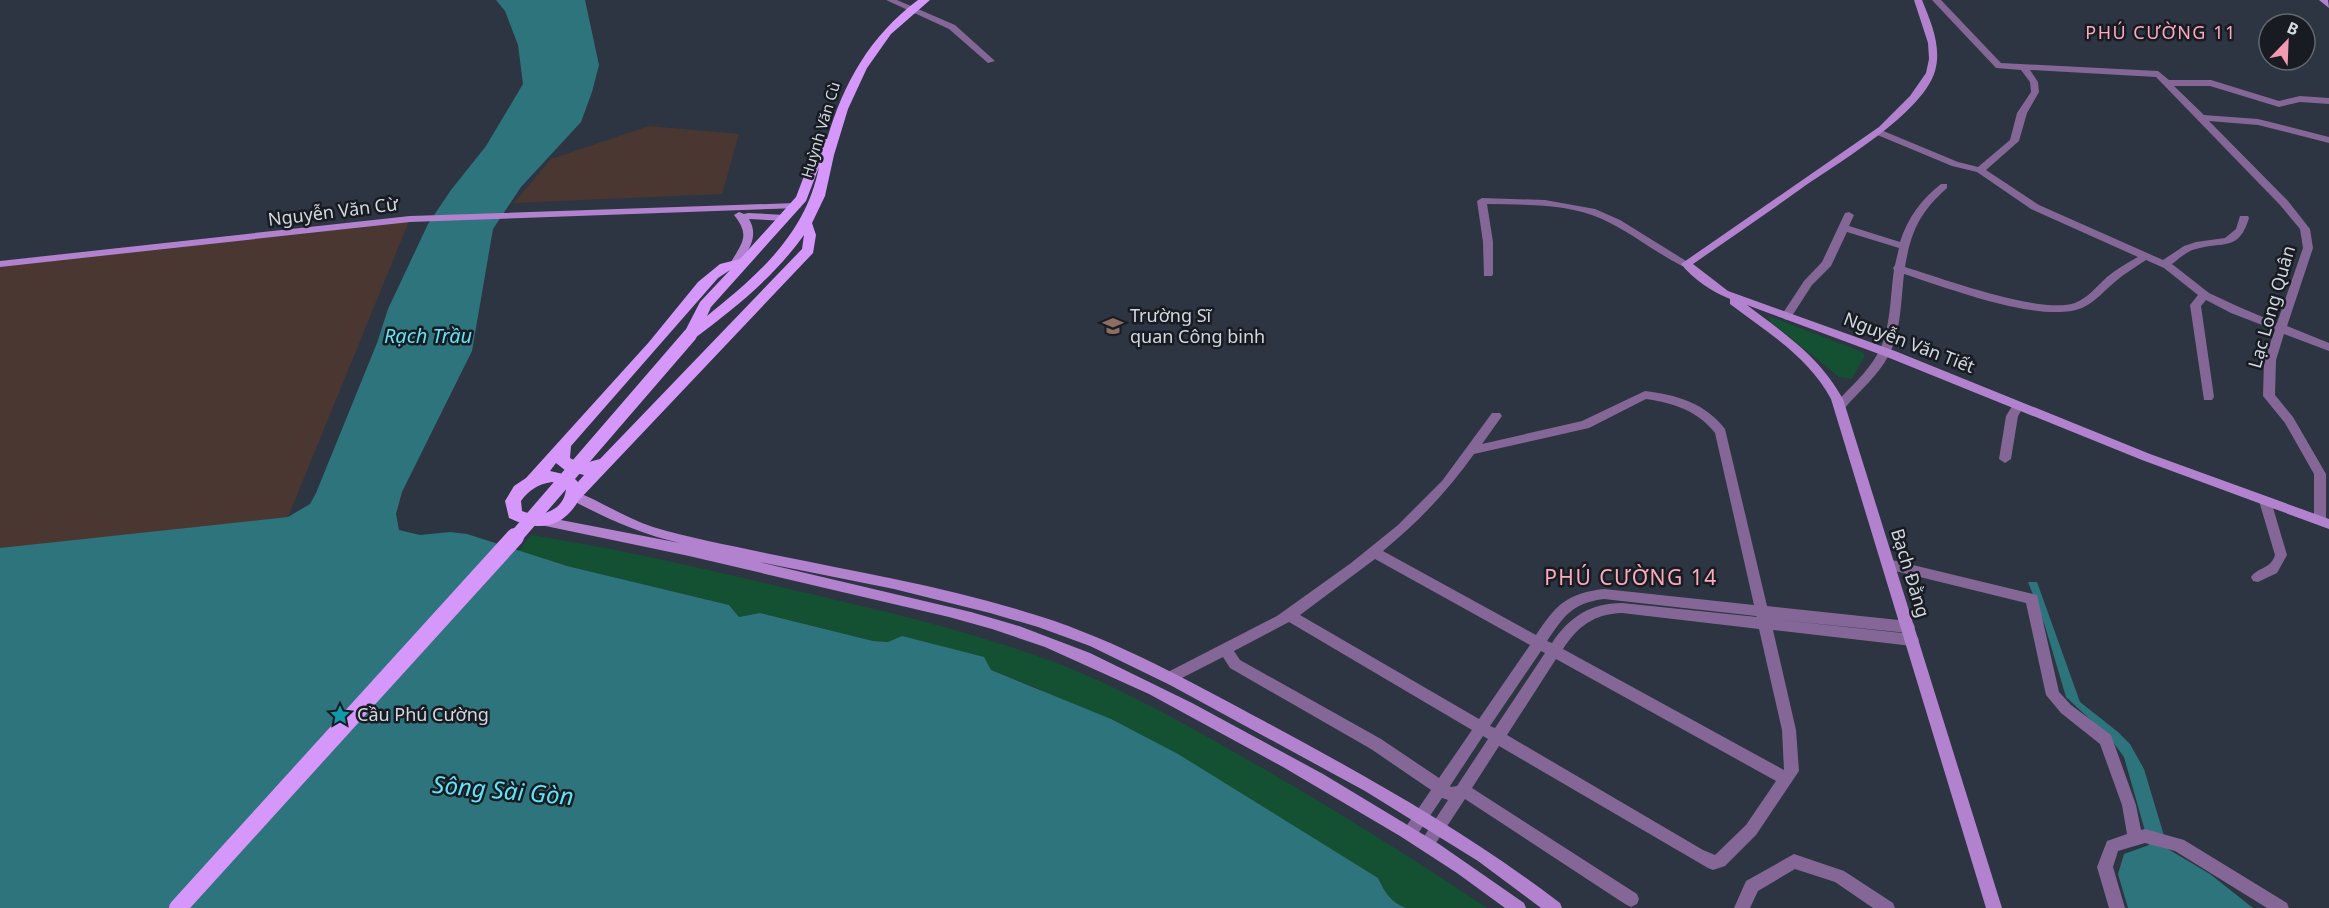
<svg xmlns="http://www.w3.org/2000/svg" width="2329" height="908" font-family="'Noto Sans',sans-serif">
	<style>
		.industrial { fill: #4a3731 }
		.green { fill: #145132 }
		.water { fill: #2d747d }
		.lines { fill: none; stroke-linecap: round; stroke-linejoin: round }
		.street { fill: #856797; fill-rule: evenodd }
		.secondary { fill: #b282cf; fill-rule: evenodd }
		.primary { fill: #d597fa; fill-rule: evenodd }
		.primary-bridge-far1 { stroke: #d597fa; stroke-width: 14 }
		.primary-bridge { stroke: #d597fa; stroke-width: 18 }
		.labels { text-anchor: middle; stroke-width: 5; stroke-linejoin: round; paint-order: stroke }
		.far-street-label { font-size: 15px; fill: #d2d8e0; stroke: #181c22 }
		.far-quarter-label { font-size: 18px; letter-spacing: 1.5px; fill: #fca9be; stroke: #181c22 }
		.street-label { font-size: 18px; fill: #d2d8e0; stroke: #181c22 }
		.poi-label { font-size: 18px; fill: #d2d8e0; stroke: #181c22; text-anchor: start }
		.water-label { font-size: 20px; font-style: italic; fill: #5fe5f8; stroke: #181c22 }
		.quarter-label { font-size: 21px; letter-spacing: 1.5px; fill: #fca9be; stroke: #181c22 }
		.near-water-label { font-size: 24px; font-style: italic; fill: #5fe5f8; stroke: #181c22 }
	</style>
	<rect width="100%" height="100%" fill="#2c3541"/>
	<!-- industrial -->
	<g class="industrial">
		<path d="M 649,126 L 739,134 L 722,194 L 514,203 L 551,159 Z"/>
		<path d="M 410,219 L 288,517 L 0,553 L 0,264 Z"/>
	</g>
	<!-- green -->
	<g class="green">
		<path d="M 1768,316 L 1860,351 L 1865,355 L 1852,379 L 1839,377 L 1770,321 Z"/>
		<path d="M 531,535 C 626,550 718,572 811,594 C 896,614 981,634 1062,665 C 1122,689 1178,720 1234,752 C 1321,801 1404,853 1487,908 L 1406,908 C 1391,903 1384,891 1378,878 L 1257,804 L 1035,687 L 991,670 L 888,642 L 873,641 L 760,613 L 739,617 L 729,605 L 567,566 L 519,551 Z"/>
	</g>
	<!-- water -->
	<g class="water">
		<path d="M 496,0 L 585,0 L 599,65 L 592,92 L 581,122 L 521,187 L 493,229 L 472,351 L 402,492 L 396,514 L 399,530 L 420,535 L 450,532 L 467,534 L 567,566 L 729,605 L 739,617 L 760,613 L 873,641 L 888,642 L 902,636 L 984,657 L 991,670 L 1111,719 L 1178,754 L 1378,878 C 1384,891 1391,903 1406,908 L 0,908 L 0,548 L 288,517 L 310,504 L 316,493 L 377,343 L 388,309 L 428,224 L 451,190 L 486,146 L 523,84 L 518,45 L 505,11 Z"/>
		<path d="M 2028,582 L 2037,582 L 2080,702 L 2118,732 L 2130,744 L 2144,769 L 2168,849 L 2210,874 L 2253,908 L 2128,908 L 2118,874 L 2124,854 L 2149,845 L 2124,757 L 2110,738 L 2066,697 L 2045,626 Z"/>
	</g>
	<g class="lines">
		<!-- street -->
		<g class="street">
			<path d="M 886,0 L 897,0 L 955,25 L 995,61 L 988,63 L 949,29 Z"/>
			<path d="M 1932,0 L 1941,0 L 2001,63 L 2158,71 L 2169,80 L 2211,80 L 2279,101 L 2300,96 L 2329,98 L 2329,104 L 2300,102 L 2279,107 L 2210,86 L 2174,86 L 2204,115 L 2258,119 L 2329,137 L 2329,143 L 2258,125 L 2209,121 L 2288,201 L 2310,229 L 2313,248 L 2287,326 L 2329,343 L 2329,351 L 2284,334 L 2276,360 L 2275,395 L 2293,417 L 2326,474 L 2326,520 L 2324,523 L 2316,523 L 2314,520 L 2314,474 L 2285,423 L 2263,396 L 2264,360 L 2275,330 L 2231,313 L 2206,300 L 2201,306 L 2214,397 L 2212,400 L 2204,400 L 2190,305 L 2198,295 L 2164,268 L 2146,260 C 2136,267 2125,273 2116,281 C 2105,290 2096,301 2084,307 C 2045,326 1945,287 1904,274 C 1901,300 1901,332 1889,355 C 1878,376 1859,391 1844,409 L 1836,409 L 1834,406 L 1836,403 C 1850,387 1868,372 1878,353 C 1891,330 1890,296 1894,270 L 1893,268 L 1895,265 L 1899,248 L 1847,232 L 1831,266 L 1812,285 L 1790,319 L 1786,320 L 1781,316 L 1804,281 L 1822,262 L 1845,213 L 1849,212 L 1854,215 L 1849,226 L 1900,242 C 1908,217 1921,200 1941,184 L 1947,184 L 1947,188 C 1920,212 1911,231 1905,267 C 1941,278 2041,315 2075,303 C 2088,298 2097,286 2107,277 C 2117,269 2127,263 2138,257 L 2031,209 L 1977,172 L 1952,166 L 1875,134 L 1875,130 L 1881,130 L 1958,162 L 1978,167 L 2010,140 L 2017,113 L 2031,92 L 2030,82 L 2021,70 L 1996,68 ZM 2030,70 L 2156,77 L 2280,205 L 2300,229 L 2303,248 L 2277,323 L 2239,307 L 2209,293 L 2172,264 C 2180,258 2187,251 2196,249 C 2223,241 2239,252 2249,218 L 2248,216 L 2240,216 L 2236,229 L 2225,238 L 2196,242 L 2184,246 L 2163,260 L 2039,205 L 1986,170 L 2019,141 L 2027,113 L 2039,92 L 2038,82 Z"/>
			<path d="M 1482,198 L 1545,200 L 1595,209 L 1620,220 L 1691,264 L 1690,266 L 1682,266 C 1655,252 1630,232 1602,219 C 1566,203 1526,205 1487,204 L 1493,242 L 1493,274 L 1492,276 L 1484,276 L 1483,242 L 1477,201 Z"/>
			<path d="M 1645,391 C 1677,395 1705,403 1725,429 L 1767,606 L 1908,621 L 1913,623 L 1915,627 L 1913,631 L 1908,633 L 1770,619 L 1912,634 L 1917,636 L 1919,640 L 1917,644 L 1912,646 L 1773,630 L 1796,730 L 1799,771 L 1756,835 L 1725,866 L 1713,870 L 1708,868 L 1499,746 L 1472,788 L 1637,894 L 1639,899 L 1637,904 L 1631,907 L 1625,904 L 1465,799 L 1432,849 L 1427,851 L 1422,849 L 1419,844 L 1448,800 L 1442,798 L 1415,838 L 1410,840 L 1405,838 L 1402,833 L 1405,828 L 1431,790 L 1371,749 L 1230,668 L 1223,657 L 1176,681 L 1171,683 L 1166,681 L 1164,677 L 1166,673 L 1277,616 L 1351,563 L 1398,525 L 1442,481 L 1492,413 L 1500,413 L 1502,416 L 1482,444 L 1582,421 ZM 1646,399 C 1674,403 1698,411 1715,433 L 1754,605 L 1604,589 C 1567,593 1556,605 1536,635 L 1383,551 C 1418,522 1448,491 1474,454 L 1589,428 ZM 1375,559 L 1530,645 L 1479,719 L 1300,615 ZM 1604,599 L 1756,616 L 1757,617 L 1622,603 C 1591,603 1569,617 1552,643 L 1547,641 C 1564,616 1572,603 1604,599 ZM 1622,613 L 1759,629 L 1782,730 L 1784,770 L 1563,649 C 1578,626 1594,614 1622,613 ZM 1289,622 L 1472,730 L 1439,778 L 1381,739 L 1240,660 L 1234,651 ZM 1541,651 L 1545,653 L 1495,728 L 1490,726 ZM 1556,659 L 1776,781 L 1746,825 L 1715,855 L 1703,850 L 1507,735 ZM 1483,736 L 1488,739 L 1457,786 L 1451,787 L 1450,786 Z"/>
			<path d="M 2018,402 L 2024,406 L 2018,416 L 2011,459 L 2005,463 L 1999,459 L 2006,416 L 2014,403 Z"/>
			<path d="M 2265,496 L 2269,498 L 2271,501 L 2287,555 L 2277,573 L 2258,582 L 2253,581 L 2251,577 C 2258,567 2271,569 2275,555 L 2259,501 L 2261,498 Z"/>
			<path d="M 1888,559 L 2037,595 L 2059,692 L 2071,705 L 2111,735 L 2136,805 L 2141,830 L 2145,829 L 2184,840 L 2287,903 L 2289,908 L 2267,908 L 2175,851 L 2145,843 L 2118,851 L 2113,867 L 2125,908 L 2109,908 L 2097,867 L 2107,841 L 2127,834 L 2122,805 L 2100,744 L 2061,713 L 2046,695 L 2026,603 L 1883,568 L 1882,564 L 1883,560 Z"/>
			<path d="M 1794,854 L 1844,871 L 1893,903 L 1895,908 L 1873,908 L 1835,882 L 1795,869 L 1758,891 L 1750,908 L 1734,908 L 1746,881 Z"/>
		</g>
		<!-- secondary -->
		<g class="secondary">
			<path d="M 1914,0 L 1922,0 C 1931,22 1942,47 1935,71 C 1923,113 1838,163 1802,188 C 1766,214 1729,239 1693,264 L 1728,291 L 1895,351 L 2150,454 L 2329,519 L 2329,529 L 2142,460 L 1887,357 L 1747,305 C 1785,334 1819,356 1843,399 L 2002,908 L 1986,908 L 1831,399 C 1809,357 1767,332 1730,304 L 1730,299 C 1712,292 1693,279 1681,264 L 1879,127 L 1910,96 L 1926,73 L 1929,59 L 1928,43 Z"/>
			<path d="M 2319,0 L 2328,0 L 2329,8 Z"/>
			<path d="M 796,203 L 801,206 L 800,208 L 410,222 L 0,267 L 0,261 L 410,216 Z"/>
			<path d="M 739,212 L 744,214 L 748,213 L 785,215 L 790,218 L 785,221 L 749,219 C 759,236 749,249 740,264 L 736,265 L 731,262 C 743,242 750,235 734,215 Z"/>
			<path d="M 574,491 C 601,501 625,518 653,527 C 693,539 734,546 775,555 C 863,573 952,588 1039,616 C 1118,641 1191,682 1264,721 C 1366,776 1467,832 1560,903 L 1562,908 L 1541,908 L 1478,861 L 1365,791 L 1170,685 L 1090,646 L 1038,627 L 990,613 L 894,589 L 759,562 L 971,612 L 1019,626 L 1090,653 L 1192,703 L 1323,774 L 1439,844 L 1524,903 L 1526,908 L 1505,908 L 1457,873 L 1400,836 L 1283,767 L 1149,694 L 1045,647 L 992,629 L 949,617 L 689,556 L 536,524 L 534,521 L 536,518 L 540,516 L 680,543 C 638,533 607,519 570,499 L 568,496 L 570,493 Z"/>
		</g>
		<!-- primary -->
		<path class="primary" d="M 918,0 L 930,0 L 891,34 L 867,68 L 848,109 L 834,155 L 825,196 L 812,223 L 816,235 L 813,253 L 579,500 C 562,529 538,532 509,518 L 505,501 L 514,486 L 526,478 L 649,342 L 698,282 L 720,264 L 740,259 L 796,197 L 817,142 L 819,140 L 827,139 C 844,82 870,36 918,0 ZM 819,167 C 806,234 758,275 707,316 L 711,307 L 806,201 ZM 804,235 L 802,249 L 600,459 L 581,464 L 570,458 L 571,446 L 718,278 L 730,270 L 700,302 L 683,335 L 685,338 L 695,338 C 735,308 774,277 804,235 ZM 556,463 L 566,471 L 584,475 L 578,482 L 572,476 L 550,471 ZM 552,482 L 562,485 L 566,489 C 564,511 540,519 522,511 L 521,501 C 529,490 538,484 552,482 Z"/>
		<!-- primary-bridge-far1 -->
		<path class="primary-bridge-far1" d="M 514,539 L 690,335"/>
		<!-- primary-bridge -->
		<path class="primary-bridge" d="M 178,908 L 515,537"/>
	</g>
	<!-- icons -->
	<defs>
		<g id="university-bare" transform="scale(1.62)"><path d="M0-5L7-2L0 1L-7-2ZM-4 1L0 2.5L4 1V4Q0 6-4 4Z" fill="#8d6e63" stroke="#181c22" stroke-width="2.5" paint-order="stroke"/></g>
		<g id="sight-bare" transform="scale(1.62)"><path d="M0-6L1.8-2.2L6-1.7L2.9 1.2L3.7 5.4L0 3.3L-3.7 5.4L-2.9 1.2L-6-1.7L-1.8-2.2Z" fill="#0f9aa8" stroke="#181c22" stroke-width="2.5" paint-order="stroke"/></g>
	</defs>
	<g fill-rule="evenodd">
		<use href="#university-bare" x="1113" y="326"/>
		<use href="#sight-bare" x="340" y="715"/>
	</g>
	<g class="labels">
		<!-- far-street labels -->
		<g class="far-street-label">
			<text transform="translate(821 130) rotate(-73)" y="5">Huỳnh Văn Cù</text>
		</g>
		<!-- far-quarter labels -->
		<g class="far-quarter-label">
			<text x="2161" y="39">PHÚ CƯỜNG 11</text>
		</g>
		<!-- street labels -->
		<g class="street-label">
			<text transform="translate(333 212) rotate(-7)" y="6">Nguyễn Văn Cừ</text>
			<text transform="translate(2272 307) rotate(-74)" y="6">Lạc Long Quân</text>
			<text transform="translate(1909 343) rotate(21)" y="6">Nguyễn Văn Tiết</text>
			<text transform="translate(1910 573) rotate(73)" y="6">Bạch Đằng</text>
		</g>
		<!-- poi labels -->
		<g class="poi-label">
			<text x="1130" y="322">Trường Sĩ<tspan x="1130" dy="21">quan Công binh</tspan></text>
			<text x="357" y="721">Cầu Phú Cường</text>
		</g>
		<!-- water labels -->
		<g class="water-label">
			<text x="428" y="343">Rạch Trầu</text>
		</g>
		<!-- quarter labels -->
		<g class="quarter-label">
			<text x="1631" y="585">PHÚ CƯỜNG 14</text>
		</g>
		<!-- near-water labels -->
		<g class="near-water-label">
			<text transform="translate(503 791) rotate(5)" y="8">Sông Sài Gòn</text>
		</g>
	</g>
	<!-- north arrow -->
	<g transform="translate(2287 42) rotate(23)"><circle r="28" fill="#181c22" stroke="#62676e" stroke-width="1.5"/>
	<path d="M0-4.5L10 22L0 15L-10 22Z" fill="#f19ab1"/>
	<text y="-9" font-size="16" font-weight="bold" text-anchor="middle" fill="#d2d8e0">B</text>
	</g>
</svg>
